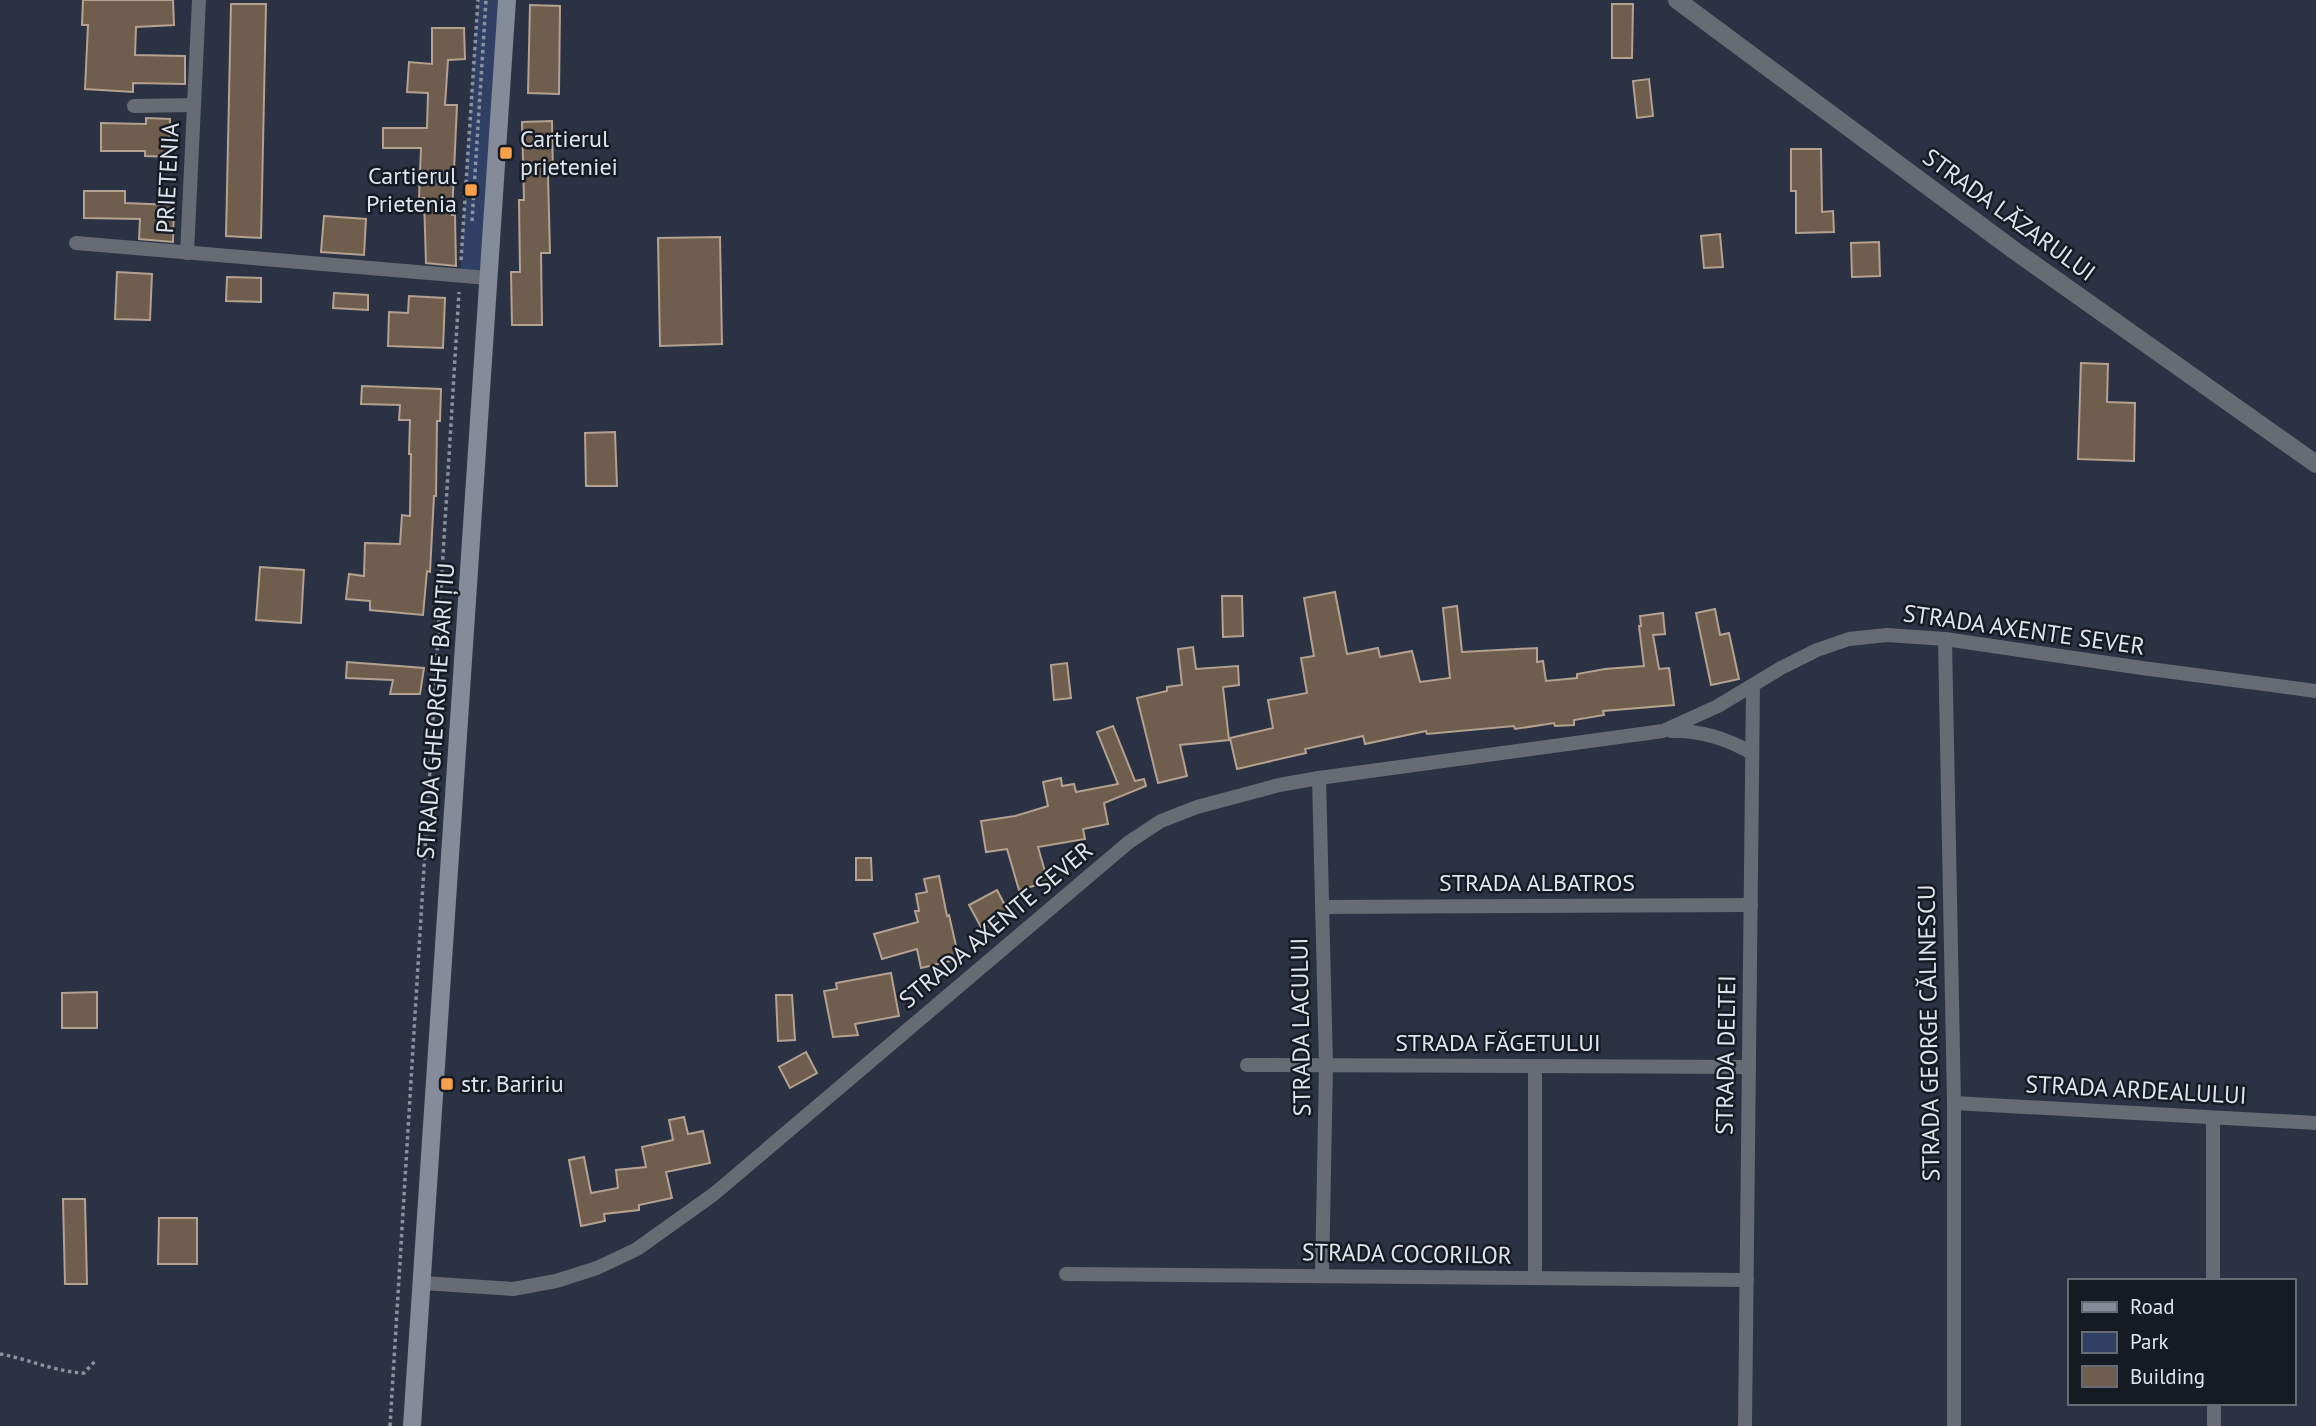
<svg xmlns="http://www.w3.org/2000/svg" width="2316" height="1426" font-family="'PT Sans',sans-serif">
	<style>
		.green { fill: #303f64 }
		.building { fill: #6f5d4d; stroke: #b4a190; stroke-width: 2 }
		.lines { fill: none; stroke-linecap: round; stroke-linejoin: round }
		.path { stroke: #8a919f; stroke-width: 3.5; stroke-dasharray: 3.5 3.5; stroke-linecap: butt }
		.minor { stroke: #676b74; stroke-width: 14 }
		.tertiary { stroke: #676b74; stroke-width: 18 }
		.secondary { stroke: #848b99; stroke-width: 18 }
		.poi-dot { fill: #f8a14a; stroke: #161a22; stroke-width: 2.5 }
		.labels { text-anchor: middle; stroke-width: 5; stroke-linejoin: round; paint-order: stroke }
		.poi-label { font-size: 24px; fill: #dfe4ef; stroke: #161a22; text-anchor: start }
		.street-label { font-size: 24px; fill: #dfe4ef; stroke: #161a22 }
	</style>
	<rect width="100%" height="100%" fill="#2a3243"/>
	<!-- green -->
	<path class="green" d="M 478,0 L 507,0 L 488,278 L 460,276 Z"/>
	<!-- building -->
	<g class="building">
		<path d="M 83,0 L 173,0 L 174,25 L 136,27 L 135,55 L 185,56 L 185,84 L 133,83 L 133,92 L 85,89 L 88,25 L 82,25 Z"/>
		<path d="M 231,4 L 266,4 L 261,238 L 226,236 Z"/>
		<path d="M 1612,4 L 1633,4 L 1632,58 L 1612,58 Z"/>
		<path d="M 530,5 L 560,6 L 559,94 L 528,93 Z"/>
		<path d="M 432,28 L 464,28 L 465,59 L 448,60 L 445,105 L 457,105 L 452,215 L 455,215 L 456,266 L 426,263 L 424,198 L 419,198 L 421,148 L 383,148 L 383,128 L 427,128 L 428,93 L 407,92 L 409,62 L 432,64 Z"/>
		<path d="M 1649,79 L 1653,116 L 1637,118 L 1633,81 Z"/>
		<path d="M 146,118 L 170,119 L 169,157 L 145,156 L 145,151 L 101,151 L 101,123 L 146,124 Z"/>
		<path d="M 552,121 L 553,175 L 548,175 L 550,253 L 541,253 L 542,325 L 512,325 L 511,272 L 520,272 L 519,200 L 524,200 L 522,122 Z"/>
		<path d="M 1791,149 L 1821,149 L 1822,212 L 1833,211 L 1834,232 L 1796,233 L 1796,191 L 1791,191 Z"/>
		<path d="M 84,191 L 125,191 L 125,203 L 174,205 L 173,242 L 139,239 L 140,219 L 84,218 Z"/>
		<path d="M 324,216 L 366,219 L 364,255 L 321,252 Z"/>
		<path d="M 1720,234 L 1723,267 L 1704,268 L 1701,236 Z"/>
		<path d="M 720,237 L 722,344 L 660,346 L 658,238 Z"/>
		<path d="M 1879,242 L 1880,276 L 1852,277 L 1851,243 Z"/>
		<path d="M 117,272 L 152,274 L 150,320 L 115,319 Z"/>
		<path d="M 227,277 L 261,278 L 261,302 L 226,301 Z"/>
		<path d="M 334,293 L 368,295 L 368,310 L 333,308 Z"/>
		<path d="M 409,296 L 445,298 L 443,348 L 388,346 L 389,312 L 408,313 Z"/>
		<path d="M 2081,363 L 2108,364 L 2107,402 L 2135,403 L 2134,461 L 2078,459 Z"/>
		<path d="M 362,386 L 441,389 L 440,421 L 437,421 L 436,496 L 434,496 L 430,572 L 427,571 L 423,615 L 370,610 L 370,601 L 346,599 L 349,574 L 364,576 L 365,543 L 400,544 L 402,515 L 410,516 L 411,454 L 409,454 L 410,420 L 399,420 L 400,405 L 361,404 Z"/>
		<path d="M 615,432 L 617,486 L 586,486 L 585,433 Z"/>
		<path d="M 260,567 L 304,570 L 301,623 L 256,620 Z"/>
		<path d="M 1335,592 L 1347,654 L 1378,648 L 1380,657 L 1412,651 L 1420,682 L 1450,678 L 1443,608 L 1457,606 L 1462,652 L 1537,648 L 1537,662 L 1543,661 L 1546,681 L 1577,678 L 1577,674 L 1605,669 L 1644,666 L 1639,626 L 1641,626 L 1640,616 L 1663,613 L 1665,634 L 1653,635 L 1659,669 L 1669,668 L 1674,705 L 1603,711 L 1604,715 L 1574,720 L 1574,725 L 1555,726 L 1554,723 L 1515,729 L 1514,726 L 1427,734 L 1426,731 L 1365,744 L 1363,736 L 1305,749 L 1306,753 L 1237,769 L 1230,738 L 1273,728 L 1268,700 L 1307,693 L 1301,658 L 1314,656 L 1304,598 Z"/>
		<path d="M 1222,596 L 1242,596 L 1243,636 L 1223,637 Z"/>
		<path d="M 1715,609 L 1720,635 L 1729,633 L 1739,679 L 1711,685 L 1696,613 Z"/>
		<path d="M 1193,647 L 1196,669 L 1238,666 L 1239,685 L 1223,687 L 1229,740 L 1180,745 L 1187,776 L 1158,783 L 1137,698 L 1167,691 L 1167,687 L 1182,685 L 1178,649 Z"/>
		<path d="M 347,662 L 424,668 L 420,694 L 390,694 L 393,680 L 346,678 Z"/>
		<path d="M 1067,663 L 1071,698 L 1054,700 L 1051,665 Z"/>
		<path d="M 1113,726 L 1135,781 L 1144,779 L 1146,786 L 1104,803 L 1108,824 L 1083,829 L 1085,839 L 1038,847 L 1048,882 L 1019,890 L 1007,849 L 986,852 L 981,821 L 1015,816 L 1048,806 L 1043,782 L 1061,778 L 1062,786 L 1074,784 L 1076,792 L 1118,784 L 1097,732 Z"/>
		<path d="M 856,858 L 871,858 L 872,880 L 856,880 Z"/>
		<path d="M 939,876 L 947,916 L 949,915 L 959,959 L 921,968 L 917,949 L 882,959 L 874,934 L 918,922 L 915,911 L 919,911 L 916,894 L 927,892 L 924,879 Z"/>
		<path d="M 997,890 L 1010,915 L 982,929 L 969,905 Z"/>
		<path d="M 891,973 L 899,1016 L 855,1024 L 858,1035 L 833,1037 L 824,991 L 837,989 L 836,983 Z"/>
		<path d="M 97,992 L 97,1028 L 62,1028 L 62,993 Z"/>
		<path d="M 776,995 L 792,995 L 795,1040 L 778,1041 Z"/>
		<path d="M 806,1052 L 817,1073 L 790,1088 L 779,1067 Z"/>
		<path d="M 684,1117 L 688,1134 L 703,1131 L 710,1163 L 666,1172 L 672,1198 L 639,1205 L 639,1210 L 604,1214 L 605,1221 L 581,1226 L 569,1160 L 584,1157 L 591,1193 L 618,1188 L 616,1170 L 646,1167 L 642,1147 L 673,1140 L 669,1120 Z"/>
		<path d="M 63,1199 L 85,1199 L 87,1284 L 65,1284 Z"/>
		<path d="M 159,1218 L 197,1218 L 197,1264 L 158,1264 Z"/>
	</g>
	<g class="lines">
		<!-- path -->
		<g class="path">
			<path d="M 472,221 L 486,0"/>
			<path d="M 461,260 L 478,0"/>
			<path d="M 0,1354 C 28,1359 56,1372 84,1373 L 96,1360"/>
			<path d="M 390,1426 L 459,292"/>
		</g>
		<!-- minor -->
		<g class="minor">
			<path d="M 134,106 L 194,105"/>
			<path d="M 76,243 L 488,278"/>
			<path d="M 187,253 L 199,0"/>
			<path d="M 1945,639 L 1954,1103 L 1954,1426"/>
			<path d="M 1671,731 C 1701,730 1726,738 1752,753"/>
			<path d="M 1319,778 L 1326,1065 L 1322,1276"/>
			<path d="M 1323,907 L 1751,905"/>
			<path d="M 1247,1065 L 1749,1067"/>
			<path d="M 1954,1103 L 2316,1123"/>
			<path d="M 2213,1118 L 2213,1281"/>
			<path d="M 1066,1274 L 1747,1280"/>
			<path d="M 1535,1278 L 1535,1066"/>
			<path d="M 423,1283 L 513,1289 L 556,1281 L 597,1268 L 637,1249 L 714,1194 L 1129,842 L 1161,821 L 1197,807 L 1279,785 L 1319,778 L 1663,731 L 1718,706 L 1781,668 L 1817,650 L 1849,639 L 1887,635 L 1945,639 L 2142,668 L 2316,691"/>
			<path d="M 2214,1403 L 2214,1426"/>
			<path d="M 1745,1426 L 1753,685"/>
		</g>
		<!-- tertiary -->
		<path class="tertiary" d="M 1677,0 L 2015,251 L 2316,464"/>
		<!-- secondary -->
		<path class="secondary" d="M 412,1426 L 507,0"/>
	</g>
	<!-- markers -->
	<g class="poi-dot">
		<rect x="499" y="146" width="14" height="14" rx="3.5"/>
		<rect x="464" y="183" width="14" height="14" rx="3.5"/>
		<rect x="440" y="1077" width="14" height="14" rx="3.5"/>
	</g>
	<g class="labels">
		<!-- poi labels -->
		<g class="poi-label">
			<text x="520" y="147">Cartierul<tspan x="520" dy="28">prieteniei</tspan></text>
			<text x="457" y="184" text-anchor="end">Cartierul<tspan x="457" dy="28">Prietenia</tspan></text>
			<text x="461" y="1092">str. Baririu</text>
		</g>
		<!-- street labels -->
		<g class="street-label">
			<text transform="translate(168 178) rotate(-87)" y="8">PRIETENIA</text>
			<text transform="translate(2009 215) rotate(36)" y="8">STRADA LĂZARULUI</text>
			<text transform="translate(2024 630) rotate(8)" y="8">STRADA AXENTE SEVER</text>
			<text transform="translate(436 711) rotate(-86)" y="8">STRADA GHEORGHE BARIȚIU</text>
			<text x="1537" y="891">STRADA ALBATROS</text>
			<text transform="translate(996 925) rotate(-40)" y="8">STRADA AXENTE SEVER</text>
			<text transform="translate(1301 1027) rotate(-91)" y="8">STRADA LACULUI</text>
			<text transform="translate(1929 1033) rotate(-91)" y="8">STRADA GEORGE CĂLINESCU</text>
			<text x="1498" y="1051">STRADA FĂGETULUI</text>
			<text transform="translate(1726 1055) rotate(-89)" y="8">STRADA DELTEI</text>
			<text transform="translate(2136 1090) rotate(3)" y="8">STRADA ARDEALULUI</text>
			<text transform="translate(1407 1254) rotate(1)" y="8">STRADA COCORILOR</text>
		</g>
	</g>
	<!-- legend -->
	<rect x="2068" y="1279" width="228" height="126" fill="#161a22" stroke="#666b74" stroke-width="2"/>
	<rect x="2082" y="1302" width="35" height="10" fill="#848b99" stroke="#666b74" stroke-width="2"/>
	<text x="2130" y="1314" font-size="21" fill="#dfe4ef">Road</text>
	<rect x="2082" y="1332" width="35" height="21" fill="#303f64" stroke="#666b74" stroke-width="2"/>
	<text x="2130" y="1349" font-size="21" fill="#dfe4ef">Park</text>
	<rect x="2082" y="1366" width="35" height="21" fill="#6f5d4d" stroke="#666b74" stroke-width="2"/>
	<text x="2130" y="1384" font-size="21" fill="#dfe4ef">Building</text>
</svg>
